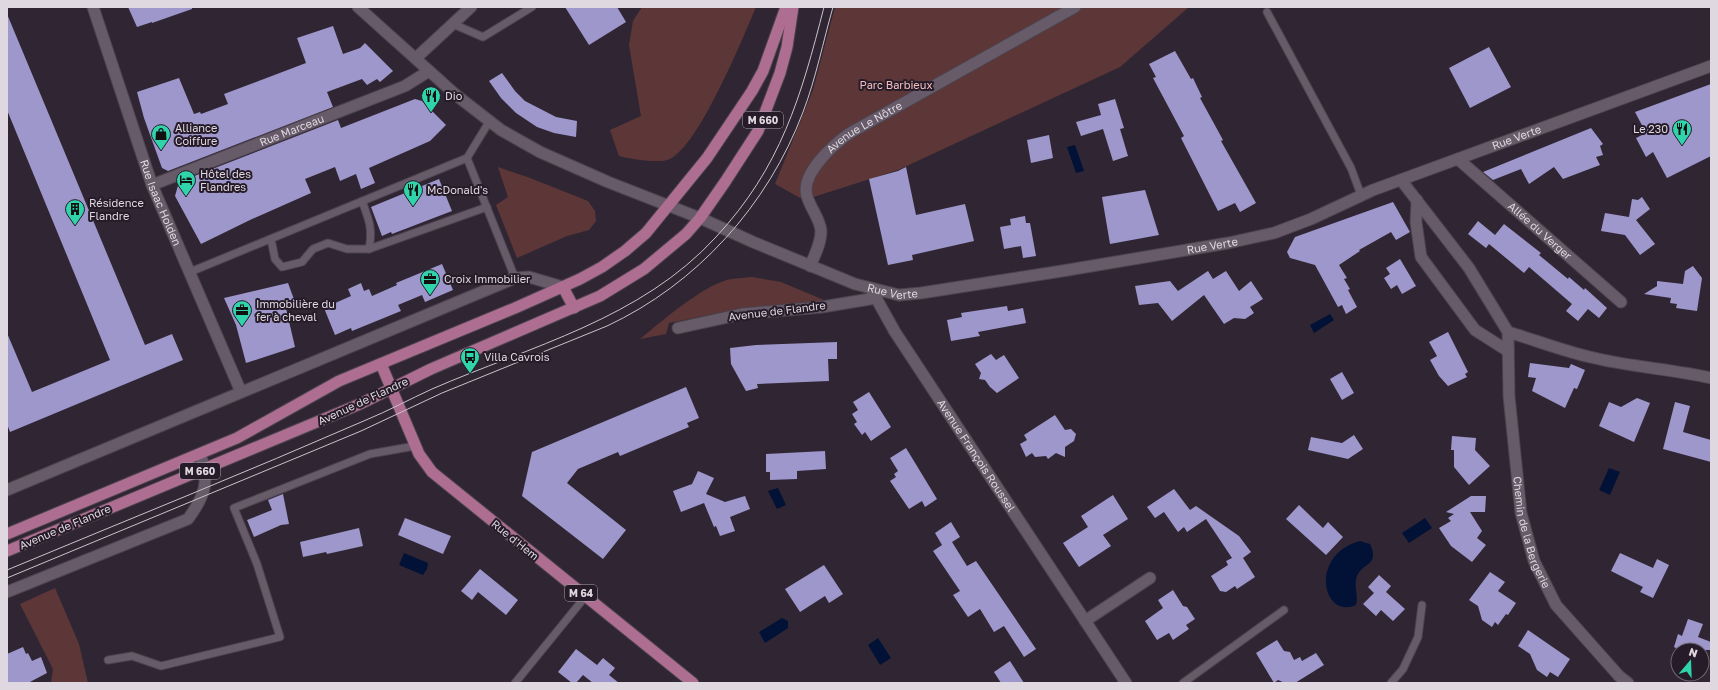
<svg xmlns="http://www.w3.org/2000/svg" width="1718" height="690" font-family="'Golos Text',sans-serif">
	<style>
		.green { fill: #5d3738 }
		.water { fill: #011236 }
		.building { fill: #9d97cb }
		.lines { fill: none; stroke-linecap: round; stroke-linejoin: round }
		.service-casing { stroke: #4c434e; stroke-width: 9 }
		.minor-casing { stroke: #4c434e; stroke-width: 13 }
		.tertiary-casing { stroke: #4c434e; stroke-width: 13 }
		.secondary-casing { stroke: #4c434e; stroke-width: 13 }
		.primary-casing { stroke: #4c434e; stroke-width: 13 }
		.service { stroke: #675b69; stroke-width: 7 }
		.minor { stroke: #675b69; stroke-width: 11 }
		.tertiary { stroke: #675b69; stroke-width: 11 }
		.secondary { stroke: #675b69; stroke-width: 11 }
		.primary { stroke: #ad6e91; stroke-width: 11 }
		.tram { stroke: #c9c2cb; stroke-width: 1 }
		.labels { text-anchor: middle; stroke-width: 4; stroke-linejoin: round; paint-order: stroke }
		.shield { fill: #261c29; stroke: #a8a0aa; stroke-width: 1 }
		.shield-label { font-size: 10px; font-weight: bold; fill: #dfd8e1 }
		.park-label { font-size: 11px; fill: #f5bebe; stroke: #261c29 }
		.poi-label { font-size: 11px; fill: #dfd8e1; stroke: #261c29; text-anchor: start }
		.street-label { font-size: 11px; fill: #dfd8e1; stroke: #261c29 }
	</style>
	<rect width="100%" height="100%" fill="#302633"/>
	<!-- green -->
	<g class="green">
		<path d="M 642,7 L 756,7 C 742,40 699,145 670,159 C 659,164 630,159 619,156 L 610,130 L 641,116 L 629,45 L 633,21 Z"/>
		<path d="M 835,7 L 1189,7 L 1120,67 L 898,170 L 804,200 L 775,184 L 813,90 Z"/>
		<path d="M 498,167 L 530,178 L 588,201 L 595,211 L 596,221 L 589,230 L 567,236 L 517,258 L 496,205 L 508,197 Z"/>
		<path d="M 752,277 L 781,282 L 824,300 L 816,305 L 748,307 L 669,323 L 666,334 L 640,339 C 662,321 700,288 727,280 C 735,278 744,278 752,277 Z"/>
		<path d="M 55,588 L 79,644 L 88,683 L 51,683 L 53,669 L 20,604 Z"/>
	</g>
	<!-- water -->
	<g class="water">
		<path d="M 1075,145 L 1084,171 L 1076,173 L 1067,147 Z"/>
		<path d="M 1330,314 L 1334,320 L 1314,333 L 1310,325 Z"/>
		<path d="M 1609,468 L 1620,472 L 1610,495 L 1599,490 Z"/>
		<path d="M 778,488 L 786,505 L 777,509 L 768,491 Z"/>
		<path d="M 1425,518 L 1432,528 L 1409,543 L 1402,533 Z"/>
		<path d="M 1360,541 L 1370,544 C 1380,566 1363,562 1357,576 C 1353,586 1359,595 1356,605 C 1323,620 1308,555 1360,541 Z"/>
		<path d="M 404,553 L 428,563 L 427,569 L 423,575 L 399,565 Z"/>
		<path d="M 782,618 L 788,621 L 788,628 L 765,643 L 759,632 Z"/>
		<path d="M 878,638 L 891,658 L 880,665 L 868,645 Z"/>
	</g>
	<!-- building -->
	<g class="building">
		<path d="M 128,7 L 192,7 L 192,9 L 152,23 L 152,22 L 137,27 Z"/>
		<path d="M 565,7 L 617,7 L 626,22 L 589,45 Z"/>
		<path d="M 7,14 L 145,345 L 172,334 L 183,360 L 10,432 L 7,424 L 7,333 L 32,392 L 110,360 L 7,110 Z"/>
		<path d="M 333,26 L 343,54 L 360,48 L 365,43 L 393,71 L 380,82 L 377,79 L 367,85 L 362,79 L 327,92 L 333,107 L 168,171 L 162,168 L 144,118 L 137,92 L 179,78 L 194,114 L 200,112 L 201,114 L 228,104 L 224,94 L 306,63 L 297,38 Z"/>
		<path d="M 1489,47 L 1511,87 L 1470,108 L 1449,68 Z"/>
		<path d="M 1175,51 L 1191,79 L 1193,78 L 1202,97 L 1200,98 L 1223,140 L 1221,141 L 1256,203 L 1240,212 L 1235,203 L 1218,211 L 1181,138 L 1184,136 L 1153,78 L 1156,77 L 1149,64 Z"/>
		<path d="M 502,73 L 515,91 L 525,101 L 556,117 L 577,121 L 576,137 L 554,133 L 537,127 L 516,113 L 501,98 L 489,81 Z"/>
		<path d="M 1711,84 L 1711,156 L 1667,178 L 1653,152 L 1646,157 L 1636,138 L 1646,133 L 1635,112 Z"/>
		<path d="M 415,99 L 422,101 L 446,125 L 430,141 L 369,168 L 375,183 L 361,189 L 356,174 L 340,181 L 335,167 L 305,179 L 311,193 L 250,220 L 201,244 L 175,196 L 179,182 L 338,120 L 341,128 Z"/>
		<path d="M 1115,99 L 1124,128 L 1120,129 L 1128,156 L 1113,161 L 1103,129 L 1081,136 L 1076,122 L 1101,115 L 1098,104 Z"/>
		<path d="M 1591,128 L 1603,144 L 1600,146 L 1603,155 L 1596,157 L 1600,165 L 1563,179 L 1554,167 L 1529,184 L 1521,169 L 1493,180 L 1483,172 Z"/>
		<path d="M 1049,135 L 1053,158 L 1031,163 L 1027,140 Z"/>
		<path d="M 906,167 L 916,215 L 965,204 L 974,241 L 912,255 L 913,260 L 888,265 L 869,179 L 898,171 Z"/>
		<path d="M 439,179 L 452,211 L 392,234 L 391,232 L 382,236 L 371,207 Z"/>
		<path d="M 1145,190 L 1159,235 L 1110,244 L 1102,197 Z"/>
		<path d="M 1642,197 L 1650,209 L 1636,220 L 1655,244 L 1640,255 L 1625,235 L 1601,231 L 1605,213 L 1629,217 L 1632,199 L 1638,200 Z"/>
		<path d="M 1393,202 L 1410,232 L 1396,240 L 1391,232 L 1359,250 L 1360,251 L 1339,265 L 1347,278 L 1344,279 L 1350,289 L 1348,290 L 1357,307 L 1346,314 L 1342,305 L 1338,307 L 1315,265 L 1290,258 L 1287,252 L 1295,237 Z"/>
		<path d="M 1025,216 L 1026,223 L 1030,223 L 1036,256 L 1023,258 L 1021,246 L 1004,249 L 1000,227 L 1011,225 L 1010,219 Z"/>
		<path d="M 1478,221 L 1495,235 L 1504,224 L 1541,253 L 1539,255 L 1568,279 L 1569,277 L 1584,290 L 1585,288 L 1607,308 L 1599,318 L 1588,309 L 1578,321 L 1566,311 L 1572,304 L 1529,267 L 1524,273 L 1489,244 L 1486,248 L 1468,234 Z"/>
		<path d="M 1400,259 L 1416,286 L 1402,294 L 1397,285 L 1391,289 L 1384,278 L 1390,274 L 1386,268 Z"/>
		<path d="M 442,264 L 453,290 L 425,302 L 422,295 L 398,305 L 401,311 L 352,331 L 351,328 L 335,335 L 324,308 L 351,296 L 348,289 L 361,283 L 364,291 L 369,289 L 372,296 L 397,285 L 396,283 Z"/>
		<path d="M 1693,266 L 1702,278 L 1697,311 L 1676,308 L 1677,304 L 1670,303 L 1671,298 L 1644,294 L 1657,286 L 1657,281 L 1683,284 L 1685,271 Z"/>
		<path d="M 1208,271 L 1213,279 L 1226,271 L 1239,291 L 1251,281 L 1263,299 L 1250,307 L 1254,313 L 1245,319 L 1234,318 L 1224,324 L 1204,295 L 1172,321 L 1158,303 L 1139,305 L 1135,286 L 1170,281 L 1178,291 Z"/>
		<path d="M 288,283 L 295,302 L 285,304 L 295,347 L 246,363 L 236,325 L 224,298 Z"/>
		<path d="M 1007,306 L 1008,311 L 1023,308 L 1026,323 L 978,332 L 980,336 L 951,341 L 947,320 L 962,317 L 961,313 Z"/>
		<path d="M 1448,332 L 1468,372 L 1465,374 L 1467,377 L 1448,386 L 1439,376 L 1430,360 L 1437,356 L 1429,342 Z"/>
		<path d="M 837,342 L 837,359 L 828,359 L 829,381 L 757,384 L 758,388 L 746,391 L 731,364 L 730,348 L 756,345 Z"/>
		<path d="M 991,354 L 996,360 L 1004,355 L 1019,378 L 997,393 L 990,387 L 985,380 L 979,379 L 981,373 L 975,364 Z"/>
		<path d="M 1530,363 L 1569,368 L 1571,364 L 1585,370 L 1577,389 L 1574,388 L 1565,408 L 1532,391 L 1536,378 L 1528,377 Z"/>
		<path d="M 1342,372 L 1354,393 L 1342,400 L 1330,379 Z"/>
		<path d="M 686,387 L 699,418 L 687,423 L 689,427 L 620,456 L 618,452 L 578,469 L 567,483 L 626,530 L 603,559 L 522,496 L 532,452 Z"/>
		<path d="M 869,392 L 891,427 L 871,441 L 865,432 L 862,435 L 854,424 L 857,422 L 852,414 L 858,410 L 853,402 Z"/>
		<path d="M 1637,398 L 1650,403 L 1634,442 L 1599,426 L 1609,402 L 1621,407 Z"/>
		<path d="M 1675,402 L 1690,406 L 1683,432 L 1711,440 L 1711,462 L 1663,449 Z"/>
		<path d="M 1055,415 L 1065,430 L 1071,429 L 1076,434 L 1074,441 L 1065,447 L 1065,457 L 1056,453 L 1048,459 L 1046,456 L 1035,457 L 1032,453 L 1026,457 L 1020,444 L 1027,440 L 1024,435 Z"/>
		<path d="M 1354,435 L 1363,449 L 1348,459 L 1308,450 L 1311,437 L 1342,443 Z"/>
		<path d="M 1452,436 L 1476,438 L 1475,450 L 1490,466 L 1469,485 L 1454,467 L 1454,450 L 1451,450 Z"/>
		<path d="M 906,448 L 937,499 L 925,507 L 922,501 L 909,509 L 890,481 L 896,477 L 894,474 L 898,471 L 890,458 Z"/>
		<path d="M 825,451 L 826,469 L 797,471 L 797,479 L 770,480 L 770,472 L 766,472 L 766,454 Z"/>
		<path d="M 698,471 L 714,478 L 706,494 L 725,502 L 745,496 L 750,509 L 730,517 L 735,531 L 720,536 L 716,526 L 714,527 L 704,503 L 681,512 L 673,491 L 692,484 Z"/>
		<path d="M 1174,489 L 1190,510 L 1196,506 L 1239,536 L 1251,552 L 1243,558 L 1255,577 L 1237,589 L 1235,586 L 1226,592 L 1220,591 L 1211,576 L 1228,565 L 1226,561 L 1232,558 L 1206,519 L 1187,532 L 1184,527 L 1178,532 L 1164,512 L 1155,518 L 1147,507 Z"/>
		<path d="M 283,494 L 289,524 L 281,525 L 254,537 L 247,520 L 272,510 L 268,500 Z"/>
		<path d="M 1113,495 L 1128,519 L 1103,535 L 1111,546 L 1079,567 L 1063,543 L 1088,527 L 1081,516 Z"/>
		<path d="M 1471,496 L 1486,496 L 1485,512 L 1470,512 L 1482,531 L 1477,538 L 1486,545 L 1472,562 L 1451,546 L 1439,528 L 1451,521 L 1448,518 L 1454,514 L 1446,512 Z"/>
		<path d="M 1299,505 L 1323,528 L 1328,522 L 1343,537 L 1326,555 L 1286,519 Z"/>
		<path d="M 405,518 L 451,536 L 443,554 L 398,535 Z"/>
		<path d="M 951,522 L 960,537 L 952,542 L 967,566 L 976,561 L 1036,649 L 1024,657 L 1004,626 L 994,632 L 980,609 L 968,617 L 953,595 L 960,591 L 933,551 L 942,545 L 935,533 Z"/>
		<path d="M 359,528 L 363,546 L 327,554 L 326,552 L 303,557 L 300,542 Z"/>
		<path d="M 1620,553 L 1653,568 L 1657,559 L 1669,565 L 1653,598 L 1640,592 L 1643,587 L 1611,571 Z"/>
		<path d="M 824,565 L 843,594 L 829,603 L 825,596 L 800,612 L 785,589 Z"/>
		<path d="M 480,569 L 518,600 L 506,615 L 478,592 L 472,600 L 461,591 Z"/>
		<path d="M 1490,572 L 1505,582 L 1498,591 L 1516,603 L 1508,615 L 1506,614 L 1498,625 L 1495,622 L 1492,627 L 1482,620 L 1478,606 L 1469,600 Z"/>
		<path d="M 1379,575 L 1391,586 L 1386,592 L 1405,609 L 1393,621 L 1381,610 L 1376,616 L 1363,604 L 1374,593 L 1368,587 Z"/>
		<path d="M 1173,590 L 1183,606 L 1187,607 L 1195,619 L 1186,625 L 1189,629 L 1173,640 L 1169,633 L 1157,640 L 1145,621 L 1163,608 L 1158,600 Z"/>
		<path d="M 1688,619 L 1703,624 L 1698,637 L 1711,642 L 1711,650 L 1680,650 L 1674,647 L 1678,634 L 1682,636 Z"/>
		<path d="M 1528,630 L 1570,659 L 1558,677 L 1550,672 L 1547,677 L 1537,670 L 1530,654 L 1518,646 Z"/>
		<path d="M 1277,640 L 1284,651 L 1290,652 L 1294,660 L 1300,657 L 1302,661 L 1316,653 L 1324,665 L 1295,683 L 1285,683 L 1278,680 L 1274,683 L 1256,653 Z"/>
		<path d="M 23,647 L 26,654 L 28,653 L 32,661 L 41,657 L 47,673 L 28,683 L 7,683 L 7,654 Z"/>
		<path d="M 576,649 L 597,665 L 603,658 L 615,668 L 609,675 L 619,683 L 593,683 L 583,675 L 576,683 L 572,683 L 558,672 Z"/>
		<path d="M 1010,661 L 1024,683 L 1001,683 L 994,672 Z"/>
	</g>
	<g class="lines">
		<!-- service casing -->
		<g class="service-casing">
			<g id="service">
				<path d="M 1267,12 L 1351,168 L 1361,195"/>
				<path d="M 453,24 L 483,37 L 532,7"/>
				<path d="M 467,158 L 489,122"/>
				<path d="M 362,201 C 369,220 373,229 369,249"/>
				<path d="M 271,239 L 275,259 L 282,267 L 302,262 L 313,249 L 328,243 L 347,249 L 369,249 L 487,207"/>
				<path d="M 190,272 L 467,158 L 515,278"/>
				<path d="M 108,660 L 132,656 L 161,666 L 280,637 L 257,564 L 234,508 L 370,454 L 415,446"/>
				<path d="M 515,683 L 585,597"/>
				<path d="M 1183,683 L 1284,610"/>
				<path d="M 1391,683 L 1403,669 L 1418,637 L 1422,605"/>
			</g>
		</g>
		<!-- minor casing -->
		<g class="minor-casing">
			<g id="minor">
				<path d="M 416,58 L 471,7"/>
				<path id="s1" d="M 1458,159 L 1621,302"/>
				<path id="s2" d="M 1401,180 L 1469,268 L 1508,332 L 1509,396 L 1521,513 L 1534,561 L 1556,605 L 1619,676 L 1628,683"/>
				<path id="s3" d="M 152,185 L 405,86 L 429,71"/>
				<path d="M 1417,200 L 1416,222 L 1421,257 L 1475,330 L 1508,351"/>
				<path id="s4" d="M 810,266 C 815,255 821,243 821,231 C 820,218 810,208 807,196 C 800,174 834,144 850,133 L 1075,7"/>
				<path id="s5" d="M 871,289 L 895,332 L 1126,683"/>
				<path d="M 678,328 L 742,314 L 822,307 L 876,298"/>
				<path d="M 1508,332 C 1535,340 1563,351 1590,357 C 1630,367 1671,369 1711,378"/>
				<path d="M 1085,621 L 1150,578"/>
			</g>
		</g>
		<!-- tertiary casing -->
		<g class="tertiary-casing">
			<g id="tertiary">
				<path id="s6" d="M 93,7 L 152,185 L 241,392"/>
				<path id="s7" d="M 700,218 L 753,242 L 855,284 L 899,295 L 921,293 L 1062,271 L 1228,243 L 1274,233 L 1311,219 L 1373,190 L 1711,66"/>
				<path d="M 7,490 L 515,278 L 529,277 L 563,287"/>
				<path d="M 7,592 L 188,519 C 205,496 210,481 200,454"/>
			</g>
		</g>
		<!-- secondary casing -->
		<g class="secondary-casing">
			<path id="secondary" d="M 358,7 L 456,95 L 501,130 L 540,152 L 608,182 L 700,218"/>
		</g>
		<!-- primary casing -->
		<g class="primary-casing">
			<g id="primary">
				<path d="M 563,287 L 574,308"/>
				<path d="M 381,364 L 419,454 L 432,472 L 693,683"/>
				<path d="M 7,534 L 237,438 L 339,381 L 515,308 L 580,279 L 602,267 L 625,251 L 646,233 L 707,158 L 752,91 L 763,71 L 786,7"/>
				<path d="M 7,551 L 360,404 L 431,369 L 600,296 L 644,269 L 686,234 L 700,218 L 725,182 L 758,131 L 780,73 L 787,47 L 793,7"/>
			</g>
		</g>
		<!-- service -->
		<use href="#service" class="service"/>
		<!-- minor -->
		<use href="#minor" class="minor"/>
		<!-- tertiary -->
		<use href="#tertiary" class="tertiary"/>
		<!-- secondary -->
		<use href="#secondary" class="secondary"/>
		<!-- primary -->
		<use href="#primary" class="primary"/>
		<!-- tram -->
		<g class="tram">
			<path d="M 7,570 C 127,520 247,472 366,420 C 388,411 410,399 432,389 C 531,346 641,319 716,237 C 781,167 801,97 824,7"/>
			<path d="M 7,578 L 361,431 L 442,393 L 607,326 C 697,284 768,205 803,112 C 816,78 823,42 833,7"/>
		</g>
	</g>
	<!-- icons -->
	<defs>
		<g id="restaurant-pin" transform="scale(1)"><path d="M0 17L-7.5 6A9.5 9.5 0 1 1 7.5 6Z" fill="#2fd4aa" stroke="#261c29"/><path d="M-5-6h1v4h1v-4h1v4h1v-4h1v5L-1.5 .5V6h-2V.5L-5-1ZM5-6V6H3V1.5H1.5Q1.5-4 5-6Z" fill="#111"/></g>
		<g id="shop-pin" transform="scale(1)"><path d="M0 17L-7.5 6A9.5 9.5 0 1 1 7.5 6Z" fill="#2fd4aa" stroke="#261c29"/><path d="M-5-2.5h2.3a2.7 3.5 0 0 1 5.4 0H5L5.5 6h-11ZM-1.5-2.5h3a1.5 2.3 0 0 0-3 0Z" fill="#111"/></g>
		<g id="hotel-pin" transform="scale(1)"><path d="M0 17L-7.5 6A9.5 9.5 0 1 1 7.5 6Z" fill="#2fd4aa" stroke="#261c29"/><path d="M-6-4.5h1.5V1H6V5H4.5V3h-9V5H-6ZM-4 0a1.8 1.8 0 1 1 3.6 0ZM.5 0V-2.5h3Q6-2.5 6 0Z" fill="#111"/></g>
		<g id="building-pin" transform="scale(1)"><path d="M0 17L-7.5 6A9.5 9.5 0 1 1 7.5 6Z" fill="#2fd4aa" stroke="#261c29"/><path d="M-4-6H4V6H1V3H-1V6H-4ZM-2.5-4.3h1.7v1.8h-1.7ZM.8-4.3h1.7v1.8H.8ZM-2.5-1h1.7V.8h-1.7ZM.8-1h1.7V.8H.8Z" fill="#111"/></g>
		<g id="office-pin" transform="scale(1)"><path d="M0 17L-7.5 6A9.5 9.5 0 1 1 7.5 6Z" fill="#2fd4aa" stroke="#261c29"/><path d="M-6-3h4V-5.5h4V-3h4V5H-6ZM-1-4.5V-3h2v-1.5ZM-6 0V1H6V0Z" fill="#111"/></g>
		<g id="bus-pin" transform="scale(1)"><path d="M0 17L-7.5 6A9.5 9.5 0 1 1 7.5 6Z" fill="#2fd4aa" stroke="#261c29"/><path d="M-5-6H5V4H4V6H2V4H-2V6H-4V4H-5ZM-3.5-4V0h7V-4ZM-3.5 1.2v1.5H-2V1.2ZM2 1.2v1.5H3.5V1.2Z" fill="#111"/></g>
	</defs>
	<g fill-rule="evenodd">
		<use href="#restaurant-pin" x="431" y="96"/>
		<use href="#restaurant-pin" x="1682" y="129"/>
		<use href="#shop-pin" x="161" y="134"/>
		<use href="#hotel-pin" x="186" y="180"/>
		<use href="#restaurant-pin" x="413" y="190"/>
		<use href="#building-pin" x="75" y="209"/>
		<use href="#office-pin" x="430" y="279"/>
		<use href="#office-pin" x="242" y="310"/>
		<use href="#bus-pin" x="470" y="357"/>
	</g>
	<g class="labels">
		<!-- shield labels -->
		<g class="shield">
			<rect x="743" y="112" width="40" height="16" rx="3"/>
			<rect x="180" y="463" width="40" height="16" rx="3"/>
			<rect x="565" y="585" width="32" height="16" rx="3"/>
		</g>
		<g class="shield-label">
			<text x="763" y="124">M 660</text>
			<text x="200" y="475">M 660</text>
			<text x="581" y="597">M 64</text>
		</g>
		<!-- park labels -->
		<g class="park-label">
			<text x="896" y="89">Parc Barbieux</text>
		</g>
		<!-- poi labels -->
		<g class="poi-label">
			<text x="445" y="100">Dio</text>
			<text x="175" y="132">Alliance<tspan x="175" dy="13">Coiffure</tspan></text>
			<text x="1668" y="133" text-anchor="end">Le 230</text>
			<text x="200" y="178">Hôtel des<tspan x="200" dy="13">Flandres</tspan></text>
			<text x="427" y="194">McDonald's</text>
			<text x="89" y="207">Résidence<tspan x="89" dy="13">Flandre</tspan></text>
			<text x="444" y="283">Croix Immobilier</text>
			<text x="256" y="308">Immobilière du<tspan x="256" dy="13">fer à cheval</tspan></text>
			<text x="484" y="361">Villa Cavrois</text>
		</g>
		<!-- street labels -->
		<g class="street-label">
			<text dy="4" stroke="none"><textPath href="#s4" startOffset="170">Avenue Le Nôtre</textPath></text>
			<text dy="4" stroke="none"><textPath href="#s3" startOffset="150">Rue Marceau</textPath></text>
			<text dy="4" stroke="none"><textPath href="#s7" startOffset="855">Rue Verte</textPath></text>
			<text dy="4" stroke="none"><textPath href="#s6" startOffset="207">Rue Isaac Holden</textPath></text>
			<text dy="4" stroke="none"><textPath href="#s1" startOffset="109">Allée du Verger</textPath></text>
			<text dy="4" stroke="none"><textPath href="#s7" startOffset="531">Rue Verte</textPath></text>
			<text dy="4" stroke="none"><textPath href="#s7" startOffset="207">Rue Verte</textPath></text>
			<text transform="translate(777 311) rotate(-7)" y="4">Avenue de Flandre</text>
			<text transform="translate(363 401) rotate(-25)" y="4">Avenue de Flandre</text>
			<text dy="4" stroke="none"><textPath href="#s5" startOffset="197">Avenue François Roussel</textPath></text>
			<text transform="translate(65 527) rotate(-23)" y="4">Avenue de Flandre</text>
			<text dy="4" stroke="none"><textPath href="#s2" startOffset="389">Chemin de la Bergerie</textPath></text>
			<text transform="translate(515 540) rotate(39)" y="4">Rue d'Hem</text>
		</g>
	</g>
	<!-- border -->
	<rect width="1718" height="690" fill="none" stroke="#dfd8e1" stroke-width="16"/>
	<!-- north arrow -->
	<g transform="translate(1690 662) rotate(19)"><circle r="19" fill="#261c29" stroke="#706773"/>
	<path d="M0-3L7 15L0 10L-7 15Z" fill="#2fd4aa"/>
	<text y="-6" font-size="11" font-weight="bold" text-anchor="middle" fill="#dfd8e1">N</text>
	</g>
</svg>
